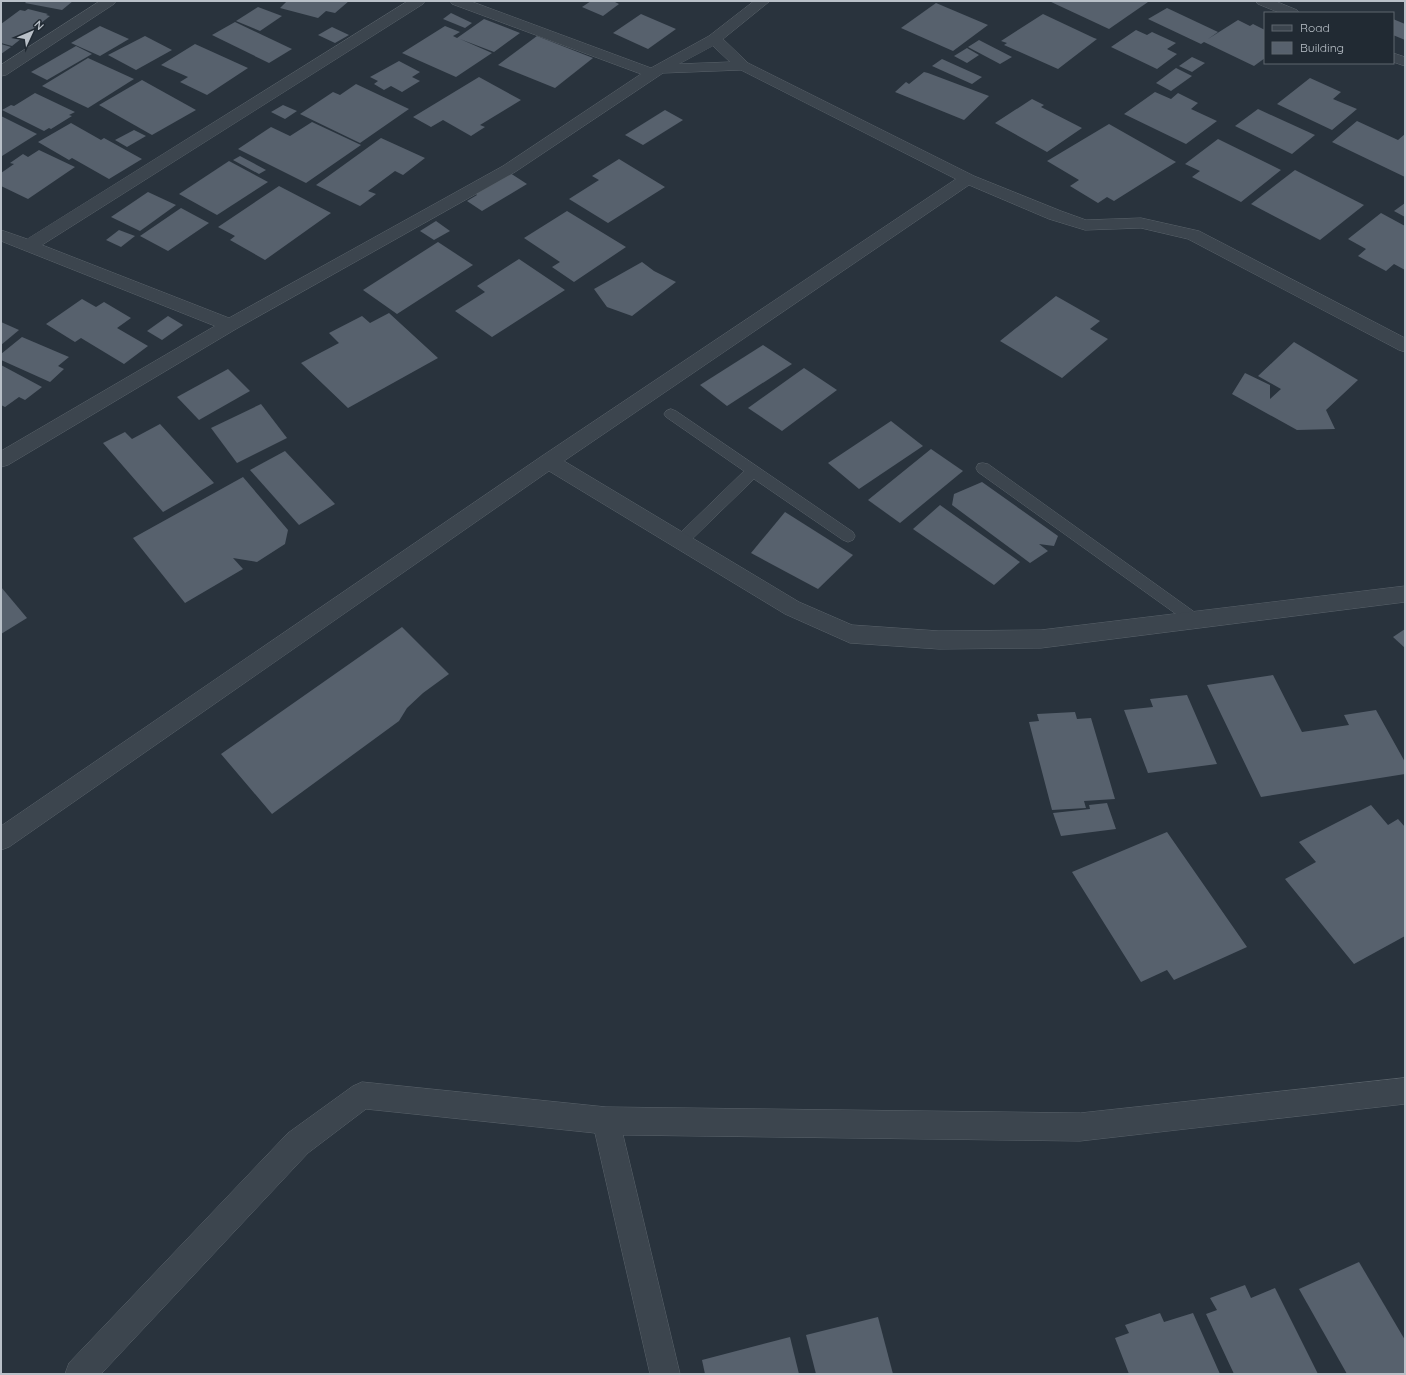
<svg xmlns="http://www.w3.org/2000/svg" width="1406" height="1375" font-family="Quicksand,sans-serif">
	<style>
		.building { fill: #57616d }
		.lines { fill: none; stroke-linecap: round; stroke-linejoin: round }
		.service-casing { stroke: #5a636b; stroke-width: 1 }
		.minor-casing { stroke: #5a636b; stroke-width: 1 }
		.service { fill: #3c454e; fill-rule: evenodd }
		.minor { fill: #3c454e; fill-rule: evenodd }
	</style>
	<rect width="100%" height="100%" fill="#29333d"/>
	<!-- building -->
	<g class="building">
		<path d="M 27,1 L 73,1 L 62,10 L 25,3 Z"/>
		<path d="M 287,1 L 349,1 L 335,13 L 326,11 L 318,18 L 280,8 Z"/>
		<path d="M 591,1 L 613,1 L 619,4 L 603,16 L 582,7 Z"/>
		<path d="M 1049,1 L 1146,1 L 1148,2 L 1109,29 Z"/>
		<path d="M 936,3 L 988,25 L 953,51 L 901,28 Z"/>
		<path d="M 258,7 L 282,16 L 260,31 L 236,21 Z"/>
		<path d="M 1167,8 L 1218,32 L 1208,39 L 1238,20 L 1250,26 L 1253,24 L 1265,30 L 1265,58 L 1254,66 L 1204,42 L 1201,44 L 1148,19 Z"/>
		<path d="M 28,9 L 48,14 L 46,15 L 50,16 L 12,46 L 1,43 L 1,24 L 20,10 L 25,11 Z"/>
		<path d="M 451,13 L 472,23 L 465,28 L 443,19 Z"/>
		<path d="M 641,14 L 676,29 L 648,49 L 613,33 Z"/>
		<path d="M 1043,14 L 1094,38 L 1097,39 L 1058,69 L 1004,45 L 1007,43 L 1001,41 Z"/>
		<path d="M 484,19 L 520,33 L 494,52 L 460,39 L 492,53 L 456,77 L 402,53 L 445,26 L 460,32 L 453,36 L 457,38 Z"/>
		<path d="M 1393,19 L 1405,24 L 1405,40 L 1393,35 Z"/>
		<path d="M 235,22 L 292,49 L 269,63 L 212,35 Z"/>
		<path d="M 100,26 L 129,39 L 100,56 L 71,43 Z"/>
		<path d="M 332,27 L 349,35 L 335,43 L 318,35 Z"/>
		<path d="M 1136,30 L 1147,35 L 1152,32 L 1176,43 L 1167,49 L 1177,54 L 1157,69 L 1111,47 Z"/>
		<path d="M 145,36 L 172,50 L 136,70 L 108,55 Z"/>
		<path d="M 537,36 L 593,58 L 555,88 L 498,65 Z"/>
		<path d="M 979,40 L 1012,57 L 1000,64 L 968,47 Z"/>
		<path d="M 1,44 L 11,47 L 1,54 Z"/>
		<path d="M 195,44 L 248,68 L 207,95 L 180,82 L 188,77 L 161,65 Z"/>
		<path d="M 76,46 L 92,54 L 47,80 L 31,72 Z"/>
		<path d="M 967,48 L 979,55 L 967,63 L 954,56 Z"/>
		<path d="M 1192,57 L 1205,63 L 1192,72 L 1179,66 Z"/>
		<path d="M 88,58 L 134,79 L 88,108 L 42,86 Z"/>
		<path d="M 942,59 L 982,77 L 972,84 L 932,66 Z"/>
		<path d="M 399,61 L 420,72 L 412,77 L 420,81 L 402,92 L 391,86 L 384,90 L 374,84 L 378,81 L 370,77 Z"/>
		<path d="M 1176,68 L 1192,76 L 1171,91 L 1156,83 Z"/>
		<path d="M 924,72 L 928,73 L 989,96 L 964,120 L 895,92 L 906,82 L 909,84 Z"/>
		<path d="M 479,77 L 521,100 L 480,125 L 485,127 L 471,136 L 443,120 L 431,127 L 413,117 Z"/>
		<path d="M 1310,78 L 1341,92 L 1333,99 L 1357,109 L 1332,130 L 1277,104 Z"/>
		<path d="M 142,80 L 196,110 L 152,135 L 99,105 Z"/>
		<path d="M 356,84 L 409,109 L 360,143 L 300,114 L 333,92 L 340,95 Z"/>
		<path d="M 1155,92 L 1171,99 L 1178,93 L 1198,103 L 1191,109 L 1217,121 L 1186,144 L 1124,114 Z"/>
		<path d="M 35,93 L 75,112 L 69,115 L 72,116 L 51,129 L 49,128 L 44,131 L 2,110 L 11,105 L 14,106 Z"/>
		<path d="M 1032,99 L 1044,105 L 1041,107 L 1082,128 L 1047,152 L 995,123 Z"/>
		<path d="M 283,105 L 297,111 L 285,119 L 271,112 Z"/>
		<path d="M 1258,109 L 1315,135 L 1292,154 L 1235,126 Z"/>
		<path d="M 665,110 L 683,120 L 643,145 L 625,135 Z"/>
		<path d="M 1,116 L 37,134 L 2,156 Z"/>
		<path d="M 1357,121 L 1398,140 L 1405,134 L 1405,177 L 1332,142 Z"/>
		<path d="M 312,122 L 361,145 L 306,183 L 238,149 L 271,127 L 290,136 Z"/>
		<path d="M 71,123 L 101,140 L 104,138 L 142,159 L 109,179 L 72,158 L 69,160 L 38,142 Z"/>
		<path d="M 1109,124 L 1176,162 L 1114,201 L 1107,197 L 1098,203 L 1070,186 L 1079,180 L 1047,161 Z"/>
		<path d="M 134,130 L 146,136 L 127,147 L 115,140 Z"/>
		<path d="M 381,138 L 425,158 L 403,175 L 395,171 L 368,191 L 376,194 L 360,206 L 316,185 Z"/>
		<path d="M 1218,139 L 1281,170 L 1241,202 L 1192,177 L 1200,171 L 1185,164 Z"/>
		<path d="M 39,150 L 75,167 L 28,199 L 1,186 L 1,173 L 14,164 L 10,163 L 23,154 L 28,157 Z"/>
		<path d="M 240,156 L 266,170 L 259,174 L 233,160 Z"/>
		<path d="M 619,159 L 665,187 L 608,223 L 569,199 L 599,180 L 592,176 Z"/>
		<path d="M 229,161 L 268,182 L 217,215 L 179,194 Z"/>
		<path d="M 1295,170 L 1364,205 L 1320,240 L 1251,204 Z"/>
		<path d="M 510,173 L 527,184 L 482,211 L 467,201 L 477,195 L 475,193 Z"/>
		<path d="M 279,186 L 331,213 L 265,260 L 230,240 L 235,236 L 218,227 Z"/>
		<path d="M 148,192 L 176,205 L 140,231 L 111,217 Z"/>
		<path d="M 1405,203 L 1405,217 L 1394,211 Z"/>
		<path d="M 181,208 L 209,223 L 168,251 L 140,236 Z"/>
		<path d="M 567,211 L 626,247 L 574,282 L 552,267 L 560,262 L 524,238 Z"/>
		<path d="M 1381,213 L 1405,226 L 1405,270 L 1394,264 L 1386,271 L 1358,256 L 1366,249 L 1348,239 Z"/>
		<path d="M 436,221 L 450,231 L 434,240 L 420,231 Z"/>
		<path d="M 119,230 L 135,236 L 121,247 L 106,240 Z"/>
		<path d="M 438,242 L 473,265 L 397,314 L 363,290 Z"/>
		<path d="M 519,259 L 565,290 L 492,337 L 455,311 L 485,292 L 477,286 Z"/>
		<path d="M 642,262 L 654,271 L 676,282 L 632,316 L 607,307 L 594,289 Z"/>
		<path d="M 1056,296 L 1100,321 L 1090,329 L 1108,339 L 1062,378 L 1000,341 Z"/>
		<path d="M 82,299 L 96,307 L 104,302 L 131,318 L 117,328 L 148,346 L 124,364 L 81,338 L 75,342 L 46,324 Z"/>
		<path d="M 389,313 L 438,358 L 348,408 L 301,363 L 339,343 L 329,333 L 362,316 L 370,323 Z"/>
		<path d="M 168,316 L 183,325 L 162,340 L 147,331 Z"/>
		<path d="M 1,322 L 19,330 L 1,345 Z"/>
		<path d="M 22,337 L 69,357 L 58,366 L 64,369 L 50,382 L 1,360 L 1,354 Z"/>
		<path d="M 1294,342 L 1358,380 L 1326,410 L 1335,429 L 1297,430 L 1232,394 L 1245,373 L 1270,385 L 1270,399 L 1281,389 L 1258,376 Z"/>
		<path d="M 763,345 L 792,364 L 727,406 L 700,385 Z"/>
		<path d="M 1,365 L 42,387 L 25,400 L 19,397 L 5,407 L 1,405 Z"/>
		<path d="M 804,368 L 837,390 L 782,431 L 748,408 Z"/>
		<path d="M 228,369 L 250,391 L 199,420 L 177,397 Z"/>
		<path d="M 261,404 L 287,438 L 237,463 L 211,428 Z"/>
		<path d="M 891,421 L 923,446 L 859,489 L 828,463 Z"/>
		<path d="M 160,424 L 214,483 L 163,512 L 103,443 L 125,432 L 132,439 Z"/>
		<path d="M 931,449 L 963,471 L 900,523 L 868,500 Z"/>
		<path d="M 285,451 L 335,504 L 299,525 L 250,470 Z"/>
		<path d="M 243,477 L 288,530 L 285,544 L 257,562 L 233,558 L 243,569 L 185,603 L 133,538 Z"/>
		<path d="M 982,482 L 1058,536 L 1054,546 L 1039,544 L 1048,551 L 1030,563 L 952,505 L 954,494 Z"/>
		<path d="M 940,505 L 1020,562 L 994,585 L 913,529 Z"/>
		<path d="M 785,512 L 853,555 L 818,589 L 751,553 Z"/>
		<path d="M 1,587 L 27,618 L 1,634 Z"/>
		<path d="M 402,627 L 449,674 L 423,693 L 407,708 L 399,721 L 272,814 L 221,754 Z"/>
		<path d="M 1405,629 L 1405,648 L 1393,637 Z"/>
		<path d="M 1273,675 L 1302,732 L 1349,725 L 1344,715 L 1376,710 L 1405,762 L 1405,774 L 1261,797 L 1207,685 Z"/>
		<path d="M 1187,695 L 1217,764 L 1148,773 L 1124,710 L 1153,707 L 1150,699 Z"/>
		<path d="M 1075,712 L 1077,719 L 1091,718 L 1115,799 L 1084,801 L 1086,808 L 1052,810 L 1029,722 L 1039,721 L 1037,714 Z"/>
		<path d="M 1107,803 L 1116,829 L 1061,836 L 1053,813 L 1090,809 L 1089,805 Z"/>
		<path d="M 1371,805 L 1388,825 L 1398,819 L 1405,827 L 1405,936 L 1354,964 L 1285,879 L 1316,862 L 1299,842 Z"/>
		<path d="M 1167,832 L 1247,947 L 1174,980 L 1167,970 L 1141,982 L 1072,872 Z"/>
		<path d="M 1359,1262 L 1405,1340 L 1405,1374 L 1347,1374 L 1299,1289 Z"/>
		<path d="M 1245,1285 L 1251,1298 L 1275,1288 L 1318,1374 L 1234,1374 L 1206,1314 L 1217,1310 L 1210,1298 Z"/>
		<path d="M 1160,1313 L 1164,1322 L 1193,1313 L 1220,1374 L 1129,1374 L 1115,1338 L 1129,1333 L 1125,1325 Z"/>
		<path d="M 878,1317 L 893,1374 L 816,1374 L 806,1335 Z"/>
		<path d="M 790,1337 L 799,1374 L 705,1374 L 702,1360 Z"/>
	</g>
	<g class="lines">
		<!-- service casing -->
		<g class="service-casing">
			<g id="service">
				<path d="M 671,409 L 676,411 L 853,532 L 855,536 L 853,540 L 848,542 L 843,540 L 754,479 L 686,545 L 681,547 L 676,545 L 674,541 L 676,537 L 744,471 L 666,417 L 664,414 L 666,411 Z"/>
				<path d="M 983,463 L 988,464 L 1200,616 L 1203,620 L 1200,624 L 1195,626 L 1190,624 L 978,472 L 976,468 L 978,464 Z"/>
			</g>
		</g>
		<!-- minor casing -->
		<g class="minor-casing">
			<g id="minor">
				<path d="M 100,1 L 116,1 L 114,4 L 6,75 L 1,76 L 1,65 Z"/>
				<path d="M 408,1 L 425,1 L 423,4 L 42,245 L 229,318 L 503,166 L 641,74 L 452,4 L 450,1 L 470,1 L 651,68 L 709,36 L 754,1 L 770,1 L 723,39 L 748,63 L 974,176 L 1061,211 L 1086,220 L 1141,218 L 1199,231 L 1405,338 L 1405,352 L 1399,350 L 1188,239 L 1141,228 L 1085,230 L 1049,219 L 969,185 L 564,461 L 799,602 L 852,625 L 939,631 L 1041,630 L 1405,586 L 1405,602 L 1041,648 L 939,649 L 850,643 L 785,614 L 549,471 L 9,847 L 1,850 L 1,826 L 542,456 L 956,179 L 741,70 L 663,73 L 515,172 L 236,329 L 8,465 L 1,467 L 1,451 L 215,326 L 1,241 L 1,230 L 27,239 ZM 713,46 L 730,62 L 679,64 Z"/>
				<path d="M 1256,1 L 1275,1 L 1297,10 L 1299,13 L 1280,13 L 1258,4 Z"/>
				<path d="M 1393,53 L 1405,57 L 1405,66 L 1393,62 Z"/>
				<path d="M 1405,1078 L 1405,1104 L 1080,1141 L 623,1135 L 680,1374 L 650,1374 L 595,1133 L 366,1109 L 308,1153 L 101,1374 L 65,1374 L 69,1363 L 288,1133 L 353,1086 L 362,1082 L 606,1107 L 1080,1113 Z"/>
			</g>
		</g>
		<!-- service -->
		<use href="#service" class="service"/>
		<!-- minor -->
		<use href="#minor" class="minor"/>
	</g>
	<!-- border -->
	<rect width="1406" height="1375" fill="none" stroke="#b9c0c8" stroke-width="4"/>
	<!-- legend -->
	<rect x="1264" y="12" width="130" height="52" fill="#212a33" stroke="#5e666f"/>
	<rect x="1272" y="25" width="20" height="6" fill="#3c454e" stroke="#5e666f"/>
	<text x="1300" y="32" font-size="12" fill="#b9c0c8">Road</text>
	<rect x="1272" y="42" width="20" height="12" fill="#57616d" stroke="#5e666f"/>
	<text x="1300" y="52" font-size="12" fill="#b9c0c8">Building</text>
	<!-- north arrow -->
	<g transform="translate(32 32) rotate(46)" stroke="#212a33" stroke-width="3" paint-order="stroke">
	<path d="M0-3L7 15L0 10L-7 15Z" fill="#b9c0c8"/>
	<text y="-6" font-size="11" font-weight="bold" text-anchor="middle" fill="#b9c0c8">N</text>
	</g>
</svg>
